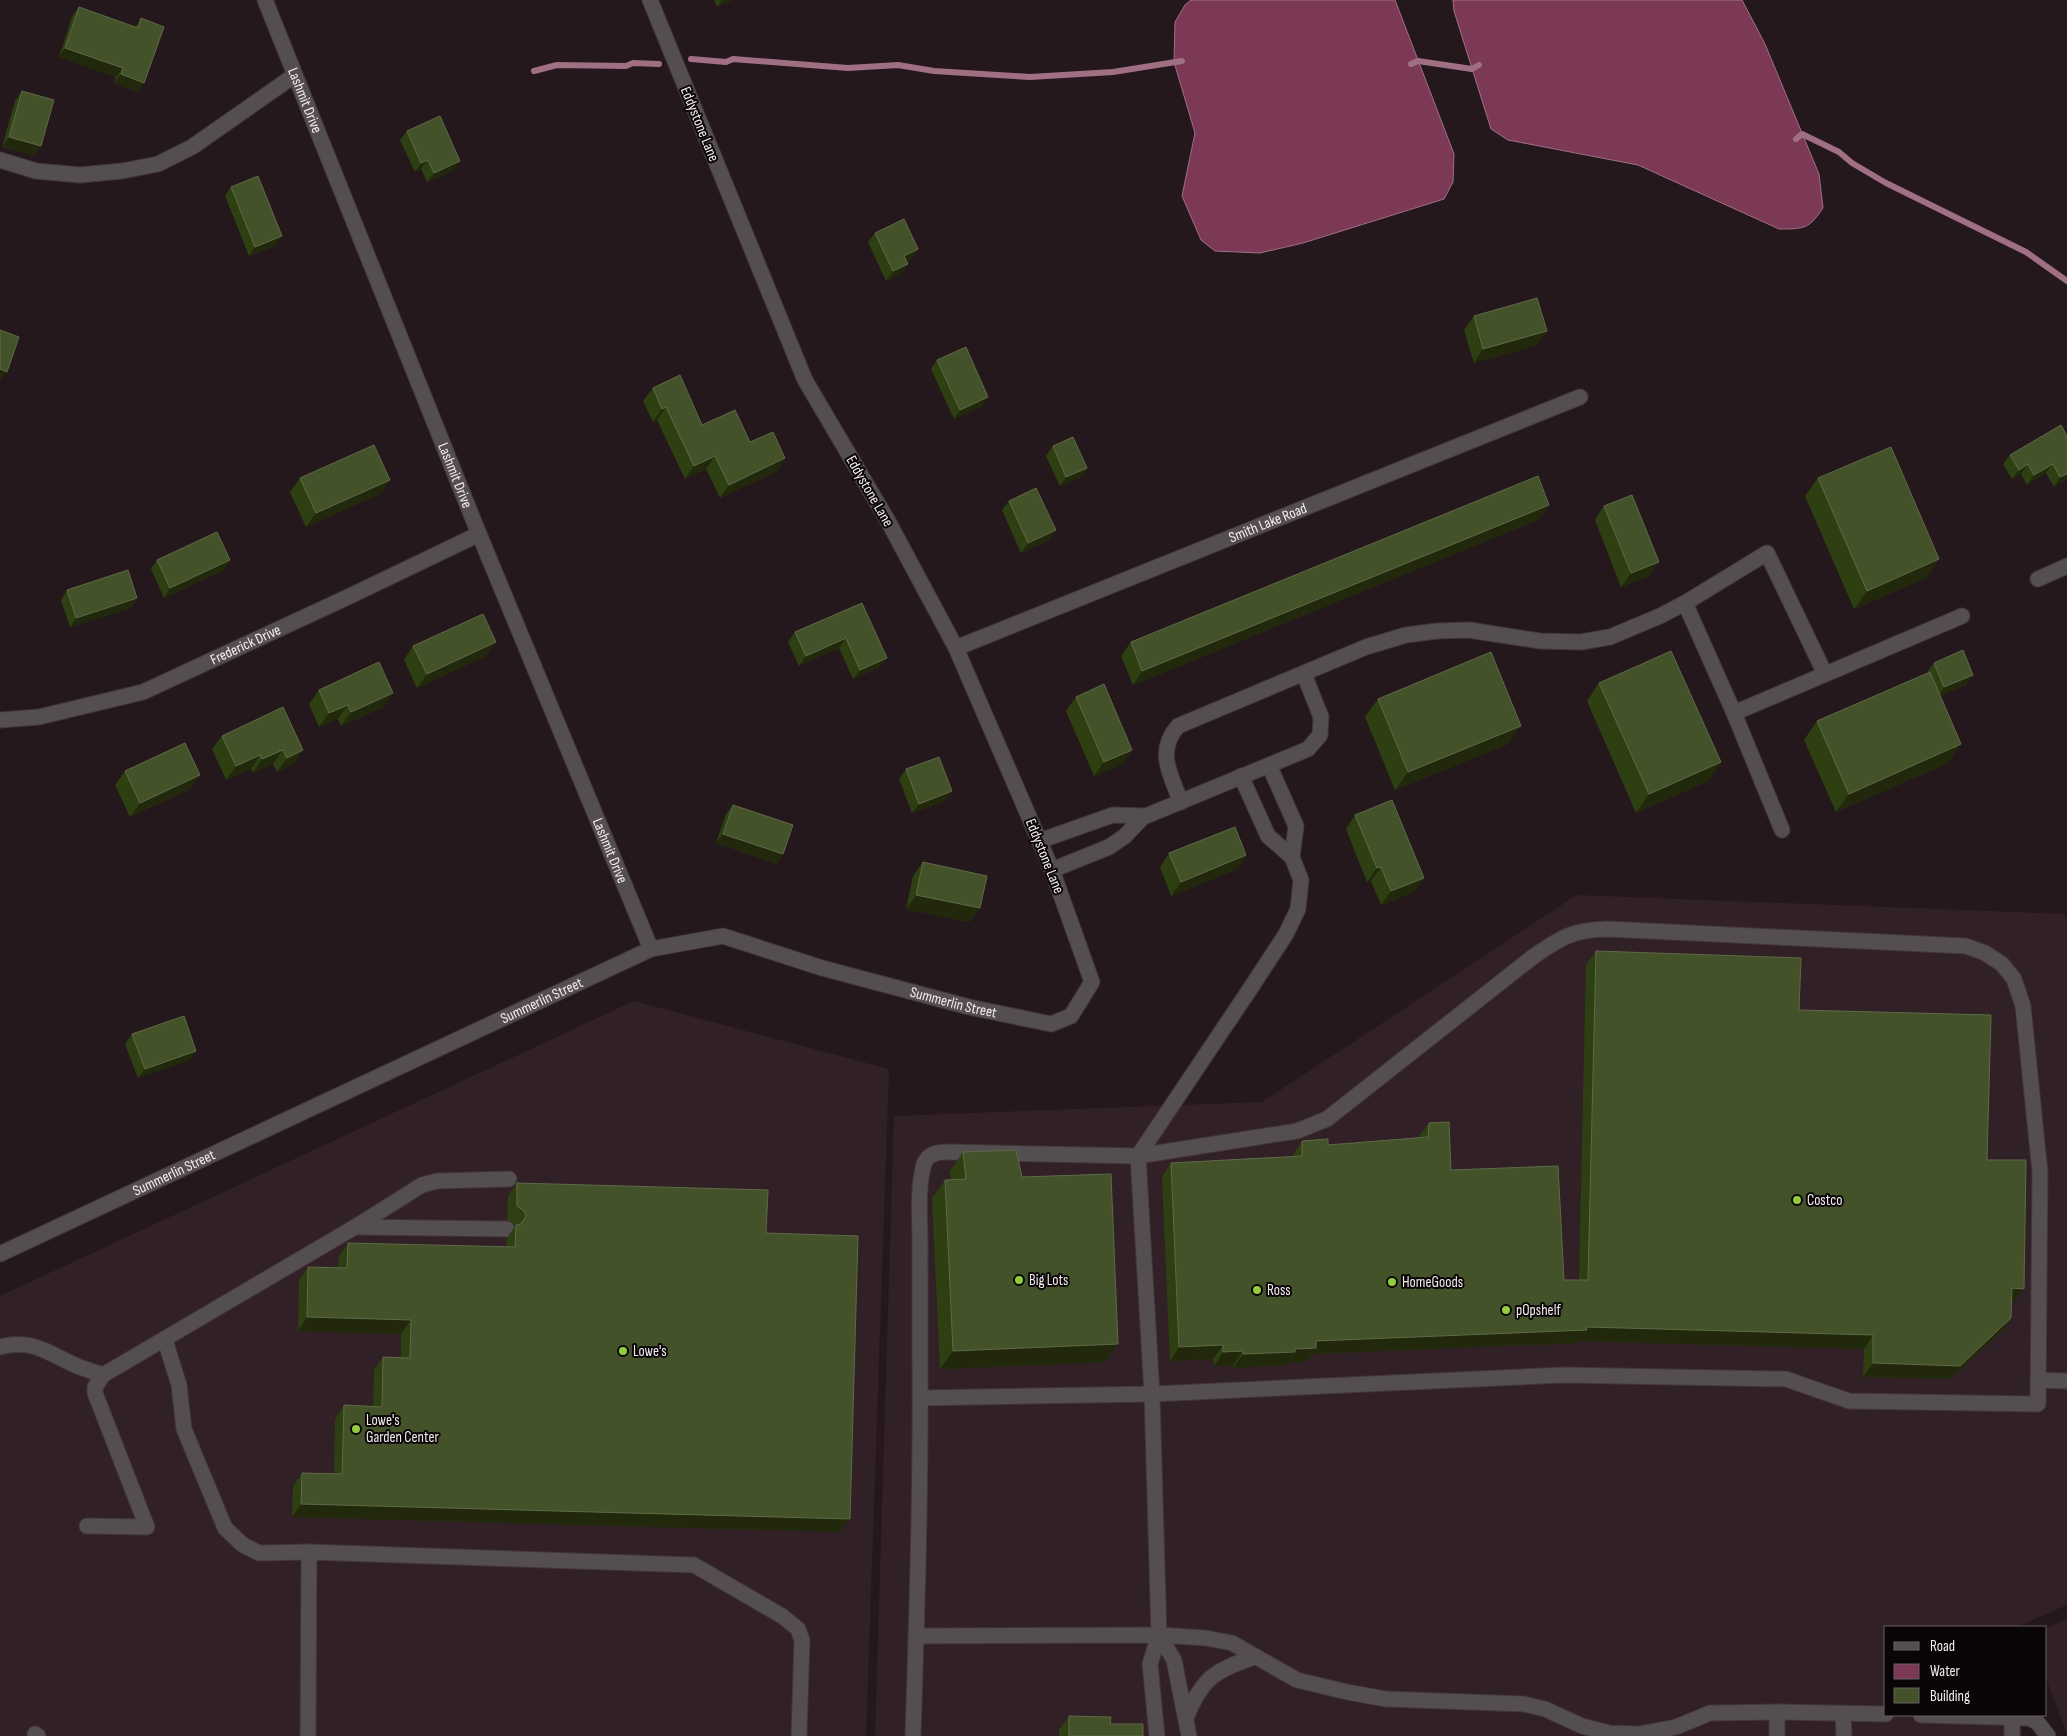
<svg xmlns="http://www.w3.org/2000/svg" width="2067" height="1736" font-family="'Sofia Sans Condensed',sans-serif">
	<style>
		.built { fill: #322027 }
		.water { fill: #7c3956; stroke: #a06f84 }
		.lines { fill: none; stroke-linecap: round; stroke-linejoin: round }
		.stream { stroke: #a06f84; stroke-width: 6 }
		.minor-casing { stroke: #41363a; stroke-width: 17 }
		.minor { stroke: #544e50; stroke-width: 15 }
		.wall { fill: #2e4011 }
		.shaded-wall { fill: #21280b }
		.building { fill: #435229; stroke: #5f6a48 }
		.poi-dot { fill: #92cd3e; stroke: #0a0507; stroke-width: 2 }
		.labels { text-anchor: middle; stroke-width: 4; stroke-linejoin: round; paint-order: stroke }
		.street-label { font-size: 15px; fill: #f5ecef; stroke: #0a0507 }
		.poi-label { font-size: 15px; fill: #f5ecef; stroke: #0a0507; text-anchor: start }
	</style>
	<rect width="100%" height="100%" fill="#24181c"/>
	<!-- built -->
	<g class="built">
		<path d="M 1577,895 L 2064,914 L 2067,920 L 2067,1605 L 2021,1625 L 2021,1627 L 1886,1627 L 1886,1715 L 2022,1715 L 2022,1736 L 875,1736 L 894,1116 L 1262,1102 Z"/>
		<path d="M 634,1001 L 889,1069 L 866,1736 L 0,1736 L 0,1296 Z"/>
		<path d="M 2067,1619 L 2067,1734 L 2046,1678 L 2046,1628 Z"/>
	</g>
	<!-- water -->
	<g class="water">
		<path d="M 1191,0 L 1395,0 L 1454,154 L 1453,182 L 1444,199 L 1303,243 L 1260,253 L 1215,251 L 1201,240 L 1182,196 L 1195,133 L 1174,62 L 1175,22 L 1185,5 Z"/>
		<path d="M 1453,0 L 1742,0 L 1765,44 L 1819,174 L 1823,208 C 1809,229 1804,229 1779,229 L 1638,165 L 1508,140 L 1491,129 L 1454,11 Z"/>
	</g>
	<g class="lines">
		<!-- stream -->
		<g class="stream">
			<path d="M 691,59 L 726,62 L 733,59 L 848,68 L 898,65 L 934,71 L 1030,77 L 1113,72 L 1182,61"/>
			<path d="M 1411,64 L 1418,61 L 1472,69 L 1479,65"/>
			<path d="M 534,71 L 557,65 L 626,66 L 633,63 L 659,64"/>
			<path d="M 1796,139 L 1802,134 L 1839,152 L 1852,163 L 1886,183 L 2026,252 L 2067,281"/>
		</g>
		<!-- minor casing -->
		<g class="minor-casing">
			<g id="minor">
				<path id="s1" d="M 265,0 L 479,534 L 651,949"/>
				<path d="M 0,160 L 36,171 L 80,175 L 122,171 L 158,164 L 192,147 L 295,75"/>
				<path d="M 2038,579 L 2067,566"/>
				<path d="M 1685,603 L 1734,713 L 1782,830"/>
				<path id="s2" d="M 956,648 L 1580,397"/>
				<path d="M 1734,713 L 1962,616"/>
				<path id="s3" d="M 0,720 L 39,717 L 143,692 L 350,596 L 479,534"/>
				<path d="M 1269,765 L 1296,826 L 1292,857"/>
				<path d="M 1181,802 C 1170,774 1156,751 1178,726 L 1366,647 L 1406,635 L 1437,631 L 1469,630 L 1540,641 L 1581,642 L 1610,637 L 1660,616 L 1685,603 L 1767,553 L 1825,674"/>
				<path d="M 1039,841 L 1113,815 L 1146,816 L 1308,749 L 1320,735 L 1321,717 L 1304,674"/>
				<path d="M 1052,870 L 1109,847 L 1125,836 L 1143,817"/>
				<path d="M 355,1227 L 507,1229"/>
				<path id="s4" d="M 0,1254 L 651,949 L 723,936 L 822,968 L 969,1007 L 1051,1024 L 1071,1016 L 1092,982 L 1052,870 L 956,648 L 888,521 L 805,380 L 650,0"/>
				<path d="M 165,1340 L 179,1385 L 184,1429 L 225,1528 L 243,1545 L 259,1553 L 309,1552"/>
				<path d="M 0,1347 C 33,1338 49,1354 77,1366 C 85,1369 94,1372 103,1375"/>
				<path d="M 2038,1380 L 2067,1381"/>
				<path d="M 87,1526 L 147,1527 L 95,1393 L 95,1387 L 103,1375 L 355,1227 L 422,1185 L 437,1181 L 509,1179"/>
				<path d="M 1159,1635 L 1174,1660 L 1189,1736"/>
				<path d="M 916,1636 L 1159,1635 L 1206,1638 L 1232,1643 L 1297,1680 L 1347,1692 L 1386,1699 L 1524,1704 L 1545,1709 L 1582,1726 L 1609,1733 L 1639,1734 L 1676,1727 L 1710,1713 L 1777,1712 L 1886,1714"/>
				<path d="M 1843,1713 L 1844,1736"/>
				<path d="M 1921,1715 L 2029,1718 L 2037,1722 L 2048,1736"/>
				<path d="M 1186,1718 C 1202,1678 1215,1670 1255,1657"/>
				<path d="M 35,1736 L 35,1734 L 38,1736"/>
				<path d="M 308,1736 L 309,1552 L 694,1565 L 782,1616 L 798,1629 L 802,1640 L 799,1736"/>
				<path d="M 913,1736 C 917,1611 921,1486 920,1361 C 920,1322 920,1283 920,1244 C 920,1218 917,1189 924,1164 C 928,1153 939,1152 949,1152 L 1138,1156 L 1297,1131 L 1327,1119 L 1534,956 C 1561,938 1572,930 1606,929 L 1966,946 L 1985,953 L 2002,964 L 2014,979 L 2023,1006 L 2040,1172 L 2038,1404 L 1849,1401 L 1786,1379 L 1564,1375 L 1152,1394 L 920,1398"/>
				<path d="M 1157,1736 L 1150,1664 L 1159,1635 L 1152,1394 L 1138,1156 L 1250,989 L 1286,934 L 1298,909 L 1301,880 L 1292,857 L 1268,836 L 1241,776"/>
				<path d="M 1777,1736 L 1777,1712"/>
				<path d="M 2012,1736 L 2012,1716"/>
			</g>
		</g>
		<!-- minor -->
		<use href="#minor" class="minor"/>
	</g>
	<!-- wall -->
	<g class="wall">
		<path d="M 714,0 L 732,0 L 717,7 Z"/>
		<path d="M 79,7 L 136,27 L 141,18 L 137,92 L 114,83 L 116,77 L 59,57 L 72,17 Z"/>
		<path d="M 22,91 L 34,155 L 2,147 L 15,101 Z"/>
		<path d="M 407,131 L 454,170 L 427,182 L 421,169 L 415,172 L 400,140 Z"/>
		<path d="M 231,187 L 275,246 L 249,256 L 225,196 Z"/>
		<path d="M 875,233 L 918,249 L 912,258 L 906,261 L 908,264 L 901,274 L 886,281 L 868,242 Z"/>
		<path d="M 1474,316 L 1547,331 L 1537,345 L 1474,363 L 1464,330 Z"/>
		<path d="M 937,360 L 982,406 L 954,419 L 931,369 Z"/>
		<path d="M 653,388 L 702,425 L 750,442 L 785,458 L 776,472 L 720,498 L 706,469 L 685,479 L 657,420 L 653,422 L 643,401 Z"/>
		<path d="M 2061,425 L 2067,479 L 2054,487 L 2046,473 L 2027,485 L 2021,474 L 2012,479 L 2003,464 L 2010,455 Z"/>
		<path d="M 1053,446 L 1087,468 L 1081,477 L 1060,486 L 1046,456 Z"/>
		<path d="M 300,478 L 390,480 L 380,494 L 306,527 L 290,492 Z"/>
		<path d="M 1818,478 L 1939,559 L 1926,578 L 1854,609 L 1805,496 Z"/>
		<path d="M 1009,501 L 1049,540 L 1021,553 L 1002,510 Z"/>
		<path d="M 1604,506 L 1649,576 L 1621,587 L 1595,520 Z"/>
		<path d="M 1540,519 L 1133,685 L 1121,656 L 1131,642 Z"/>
		<path d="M 157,560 L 230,560 L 224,570 L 164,598 L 151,569 Z"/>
		<path d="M 67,590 L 131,608 L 70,627 L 61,600 Z"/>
		<path d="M 862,603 L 880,667 L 853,679 L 839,648 L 799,666 L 788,642 L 795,632 Z"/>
		<path d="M 413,646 L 486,656 L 417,688 L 404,660 Z"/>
		<path d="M 1934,663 L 1967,684 L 1940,696 L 1948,763 L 1836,812 L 1804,740 L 1817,721 L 1928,673 L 1927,672 Z"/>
		<path d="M 1599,683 L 1721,762 L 1708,781 L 1636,813 L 1587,701 Z"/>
		<path d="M 319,690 L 384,707 L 341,726 L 338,719 L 319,727 L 309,704 Z"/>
		<path d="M 1076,697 L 1132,750 L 1123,764 L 1094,776 L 1066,711 Z"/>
		<path d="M 1378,699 L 1508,744 L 1395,790 L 1365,717 Z"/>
		<path d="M 222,736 L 303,750 L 293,764 L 277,772 L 273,764 L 253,773 L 251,769 L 226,780 L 212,749 Z"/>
		<path d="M 906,769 L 945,801 L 912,813 L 899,779 Z"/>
		<path d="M 125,771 L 190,789 L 130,817 L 115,785 Z"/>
		<path d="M 733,805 L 777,864 L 716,843 L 726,814 Z"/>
		<path d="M 1355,815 L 1424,878 L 1414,892 L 1381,905 L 1371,881 L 1367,882 L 1346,829 Z"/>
		<path d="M 1169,853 L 1246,855 L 1237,869 L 1171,896 L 1160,867 Z"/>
		<path d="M 923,862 L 970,922 L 906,909 L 913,876 Z"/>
		<path d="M 1596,951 L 1799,1010 L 1987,1160 L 2015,1302 L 2011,1302 L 2011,1318 L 2001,1332 L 1950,1379 L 1863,1377 L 1864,1349 L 1578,1341 L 1577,1343 L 1312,1354 L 1306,1362 L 1287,1363 L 1286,1365 L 1233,1368 L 1233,1365 L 1214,1366 L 1213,1359 L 1170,1361 L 1162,1177 L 1171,1163 L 1293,1157 L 1293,1155 L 1302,1141 L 1328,1145 L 1419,1138 L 1419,1136 L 1429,1123 L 1451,1170 L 1564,1280 L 1579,1280 L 1586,965 Z"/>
		<path d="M 132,1034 L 190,1060 L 138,1078 L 125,1044 Z"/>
		<path d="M 963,1152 L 1022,1177 L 1118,1344 L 1105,1362 L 940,1369 L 932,1198 L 945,1180 L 951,1180 L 950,1171 Z"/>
		<path d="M 517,1183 L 766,1233 L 840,1532 L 292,1517 L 293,1486 L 302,1473 L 334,1474 L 335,1419 L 344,1405 L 373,1406 L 374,1370 L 383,1357 L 401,1357 L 401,1334 L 298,1331 L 299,1280 L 308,1267 L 338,1268 L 339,1256 L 348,1243 L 506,1247 L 507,1238 L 515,1226 L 515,1224 L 507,1220 L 508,1196 Z"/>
		<path d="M 1069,1716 L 1110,1724 L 1143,1736 L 1059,1736 L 1059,1730 Z"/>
	</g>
	<!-- shaded-wall -->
	<g class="shaded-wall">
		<path d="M 722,0 L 732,0 L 717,7 Z"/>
		<path d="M 65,48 L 123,68 L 116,77 L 59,57 Z"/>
		<path d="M 121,74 L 144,83 L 137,92 L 114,83 Z"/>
		<path d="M 9,137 L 41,146 L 34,155 L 2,147 Z"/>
		<path d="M 428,160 L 421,169 L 415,172 L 421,163 Z"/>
		<path d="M 460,161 L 454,170 L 427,182 L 434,173 Z"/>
		<path d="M 282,236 L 275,246 L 249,256 L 255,247 Z"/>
		<path d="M 918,249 L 912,258 L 897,265 L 904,256 Z"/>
		<path d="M 908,264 L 901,274 L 886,281 L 893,271 Z"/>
		<path d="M 1547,331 L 1537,345 L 1474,363 L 1483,349 Z"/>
		<path d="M 0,369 L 7,372 L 0,381 Z"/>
		<path d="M 988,397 L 982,406 L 954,419 L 960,410 Z"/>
		<path d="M 666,407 L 657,420 L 653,422 L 662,409 Z"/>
		<path d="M 715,456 L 706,469 L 685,479 L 694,466 Z"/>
		<path d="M 785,458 L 776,472 L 720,498 L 729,485 Z"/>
		<path d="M 2028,464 L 2021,474 L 2012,479 L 2019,470 Z"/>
		<path d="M 2053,464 L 2046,473 L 2027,485 L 2034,475 Z"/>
		<path d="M 1087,468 L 1081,477 L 1060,486 L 1066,477 Z"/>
		<path d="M 2067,474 L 2067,479 L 2054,487 L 2060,477 Z"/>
		<path d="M 390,480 L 380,494 L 306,527 L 316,513 Z"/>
		<path d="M 1549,505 L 1540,519 L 1133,685 L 1142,671 Z"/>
		<path d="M 1056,530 L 1049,540 L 1021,553 L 1028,543 Z"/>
		<path d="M 1939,559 L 1926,578 L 1854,609 L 1867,591 Z"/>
		<path d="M 230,560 L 224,570 L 164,598 L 170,588 Z"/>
		<path d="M 1659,562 L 1649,576 L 1621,587 L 1631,573 Z"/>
		<path d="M 137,598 L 131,608 L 70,627 L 76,618 Z"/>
		<path d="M 846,638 L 839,648 L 799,666 L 806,656 Z"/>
		<path d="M 496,642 L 486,656 L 417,688 L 427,674 Z"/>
		<path d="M 887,658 L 880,667 L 853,679 L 860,670 Z"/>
		<path d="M 1973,675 L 1967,684 L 1938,697 L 1944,687 Z"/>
		<path d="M 393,693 L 384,707 L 341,726 L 351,712 Z"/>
		<path d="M 348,705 L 338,719 L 319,727 L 329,713 Z"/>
		<path d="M 1521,726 L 1508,744 L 1395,790 L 1408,772 Z"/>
		<path d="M 1961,744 L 1948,763 L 1836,812 L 1849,794 Z"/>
		<path d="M 283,750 L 273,764 L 253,773 L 262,759 Z"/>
		<path d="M 303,750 L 293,764 L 277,772 L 287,758 Z"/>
		<path d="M 1132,750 L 1123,764 L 1094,776 L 1104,762 Z"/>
		<path d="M 260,755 L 251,769 L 226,780 L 236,766 Z"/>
		<path d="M 1721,762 L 1708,781 L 1636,813 L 1649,794 Z"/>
		<path d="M 200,775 L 190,789 L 130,817 L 140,803 Z"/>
		<path d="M 952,791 L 945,801 L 912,813 L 919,804 Z"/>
		<path d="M 723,834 L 783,854 L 777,864 L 716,843 Z"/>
		<path d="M 1246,855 L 1237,869 L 1171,896 L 1181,882 Z"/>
		<path d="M 1381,867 L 1371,881 L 1367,882 L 1377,868 Z"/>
		<path d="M 1424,878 L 1414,892 L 1381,905 L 1391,891 Z"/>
		<path d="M 916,895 L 980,908 L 970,922 L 906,909 Z"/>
		<path d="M 196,1051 L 190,1060 L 138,1078 L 145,1069 Z"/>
		<path d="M 2012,1288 L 2024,1289 L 2015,1302 L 2002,1302 Z"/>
		<path d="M 307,1317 L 411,1320 L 401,1334 L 298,1331 Z"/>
		<path d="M 2011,1318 L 2001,1332 L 1950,1379 L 1863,1377 L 1873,1363 Z"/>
		<path d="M 1586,1327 L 1873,1335 L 1864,1349 L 1578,1341 L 1577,1343 L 1312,1354 L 1306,1362 L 1287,1363 L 1286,1365 L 1233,1368 L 1243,1354 L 1295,1349 L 1316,1341 Z"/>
		<path d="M 1118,1344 L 1105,1362 L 940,1369 L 953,1351 Z"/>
		<path d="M 1223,1345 L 1213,1359 L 1170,1361 L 1179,1347 Z"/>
		<path d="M 1243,1351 L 1233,1365 L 1214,1366 L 1223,1352 Z"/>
		<path d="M 301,1504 L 850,1519 L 840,1532 L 292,1517 Z"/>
	</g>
	<!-- building -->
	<g class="building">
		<path d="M 79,7 L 138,28 L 141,18 L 164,27 L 144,83 L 121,74 L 123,68 L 65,48 Z"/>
		<path d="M 22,91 L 54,100 L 41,146 L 9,137 Z"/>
		<path d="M 440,116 L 460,161 L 434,173 L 428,160 L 421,163 L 407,131 Z"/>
		<path d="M 258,176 L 282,236 L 255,247 L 231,187 Z"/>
		<path d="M 904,219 L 918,249 L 904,256 L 908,264 L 893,271 L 875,233 Z"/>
		<path d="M 1537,298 L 1547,331 L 1483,349 L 1474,316 Z"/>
		<path d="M 0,330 L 19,337 L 7,372 L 0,369 Z"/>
		<path d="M 966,347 L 988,397 L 960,410 L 937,360 Z"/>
		<path d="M 680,375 L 702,425 L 735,410 L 750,442 L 773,432 L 785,458 L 729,485 L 715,456 L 694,466 L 666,407 L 662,409 L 653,388 Z"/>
		<path d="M 2061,425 L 2067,436 L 2067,474 L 2060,477 L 2053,464 L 2034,475 L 2028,464 L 2019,470 L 2010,455 Z"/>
		<path d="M 1073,437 L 1087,468 L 1066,477 L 1053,446 Z"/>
		<path d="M 374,445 L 390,480 L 316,513 L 300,478 Z"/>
		<path d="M 1891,447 L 1939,559 L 1867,591 L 1818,478 Z"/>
		<path d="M 1538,476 L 1549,505 L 1142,671 L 1131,642 Z"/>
		<path d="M 1036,488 L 1056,530 L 1028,543 L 1009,501 Z"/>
		<path d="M 1632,495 L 1659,562 L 1631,573 L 1604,506 Z"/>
		<path d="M 217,532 L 230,560 L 170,588 L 157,560 Z"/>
		<path d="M 128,570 L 137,598 L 76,618 L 67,590 Z"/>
		<path d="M 862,603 L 887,658 L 860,670 L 846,638 L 806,656 L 795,632 Z"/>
		<path d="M 483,614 L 496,642 L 427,674 L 413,646 Z"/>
		<path d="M 1963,650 L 1973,675 L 1944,687 L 1934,663 Z"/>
		<path d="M 1671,651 L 1721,762 L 1649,794 L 1599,683 Z"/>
		<path d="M 1491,652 L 1521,726 L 1408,772 L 1378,699 Z"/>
		<path d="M 379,662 L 393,693 L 351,712 L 348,705 L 329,713 L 319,690 Z"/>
		<path d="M 1930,672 L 1961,744 L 1849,794 L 1817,721 Z"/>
		<path d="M 1104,684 L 1132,750 L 1104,762 L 1076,697 Z"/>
		<path d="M 283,707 L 303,750 L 287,758 L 283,750 L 262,759 L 260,755 L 236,766 L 222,736 Z"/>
		<path d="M 185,743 L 200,775 L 140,803 L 125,771 Z"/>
		<path d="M 939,757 L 952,791 L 919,804 L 906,769 Z"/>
		<path d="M 1392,800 L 1424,878 L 1391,891 L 1381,867 L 1377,868 L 1355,815 Z"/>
		<path d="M 733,805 L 793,825 L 783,854 L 723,834 Z"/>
		<path d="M 1235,827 L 1246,855 L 1181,882 L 1169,853 Z"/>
		<path d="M 923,862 L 987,876 L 980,908 L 916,895 Z"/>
		<path d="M 1596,951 L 1801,958 L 1799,1010 L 1991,1015 L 1987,1160 L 2026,1160 L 2024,1289 L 2012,1288 L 2011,1318 L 1960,1366 L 1873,1363 L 1873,1335 L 1586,1327 L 1587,1330 L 1316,1341 L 1316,1348 L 1295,1349 L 1295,1352 L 1243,1354 L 1243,1351 L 1223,1352 L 1223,1345 L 1179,1347 L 1171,1163 L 1302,1156 L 1302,1141 L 1328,1139 L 1328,1145 L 1428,1137 L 1429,1123 L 1449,1122 L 1451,1170 L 1558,1166 L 1564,1280 L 1588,1280 Z"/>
		<path d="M 184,1016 L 196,1051 L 145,1069 L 132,1034 Z"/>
		<path d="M 1016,1150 L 1022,1177 L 1111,1174 L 1118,1344 L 953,1351 L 945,1180 L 966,1179 L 963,1152 Z"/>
		<path d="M 517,1183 L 768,1190 L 766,1233 L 858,1236 L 850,1519 L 301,1504 L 302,1473 L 342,1474 L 344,1405 L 382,1407 L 383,1357 L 410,1358 L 411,1320 L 307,1317 L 308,1267 L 347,1268 L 348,1243 L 515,1247 L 516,1225 L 521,1224 L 526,1216 L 524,1211 L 517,1206 Z"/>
		<path d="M 1069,1716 L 1111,1717 L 1110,1724 L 1143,1724 L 1143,1736 L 1069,1736 Z"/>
	</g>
	<!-- markers -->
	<g class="poi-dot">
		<circle cx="1797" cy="1200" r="5"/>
		<circle cx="1019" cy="1280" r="5"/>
		<circle cx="1392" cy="1282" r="5"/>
		<circle cx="1257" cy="1290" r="5"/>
		<circle cx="1506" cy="1310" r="5"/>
		<circle cx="623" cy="1351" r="5"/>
		<circle cx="356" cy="1429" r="5"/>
	</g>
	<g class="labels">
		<!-- street labels -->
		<g class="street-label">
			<text dy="5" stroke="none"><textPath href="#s1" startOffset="108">Lashmit Drive</textPath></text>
			<text transform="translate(700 124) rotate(68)" y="5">Eddystone Lane</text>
			<text dy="5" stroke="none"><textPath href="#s1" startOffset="512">Lashmit Drive</textPath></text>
			<text transform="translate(870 491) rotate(60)" y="5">Eddystone Lane</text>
			<text dy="5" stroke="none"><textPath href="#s2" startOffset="336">Smith Lake Road</textPath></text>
			<text dy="5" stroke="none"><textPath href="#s3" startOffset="259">Frederick Drive</textPath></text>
			<text dy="5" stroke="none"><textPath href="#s1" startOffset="918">Lashmit Drive</textPath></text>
			<text transform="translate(1045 856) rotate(68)" y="5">Eddystone Lane</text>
			<text dy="5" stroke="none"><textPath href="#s4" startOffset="598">Summerlin Street</textPath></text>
			<text dy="5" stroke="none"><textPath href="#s4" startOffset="1032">Summerlin Street</textPath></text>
			<text dy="5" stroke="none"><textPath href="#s4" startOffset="192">Summerlin Street</textPath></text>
		</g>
		<!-- poi labels -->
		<g class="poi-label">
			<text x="1807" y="1205">Costco</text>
			<text x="1029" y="1285">Big Lots</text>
			<text x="1402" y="1287">HomeGoods</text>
			<text x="1267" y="1295">Ross</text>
			<text x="1516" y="1315">pOpshelf</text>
			<text x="633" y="1356">Lowe's</text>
			<text x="366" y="1425">Lowe's<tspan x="366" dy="17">Garden Center</tspan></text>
		</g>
	</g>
	<!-- legend -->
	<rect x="1884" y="1626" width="162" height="90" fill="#0a0507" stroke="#686164"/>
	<rect x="1894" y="1642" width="25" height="8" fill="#544e50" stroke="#686164"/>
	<text x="1930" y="1651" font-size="15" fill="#f5ecef">Road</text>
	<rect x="1894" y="1664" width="25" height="15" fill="#7c3956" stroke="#686164"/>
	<text x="1930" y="1676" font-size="15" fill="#f5ecef">Water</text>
	<rect x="1894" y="1688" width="25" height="15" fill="#435229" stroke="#686164"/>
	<text x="1930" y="1701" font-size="15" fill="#f5ecef">Building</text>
</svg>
